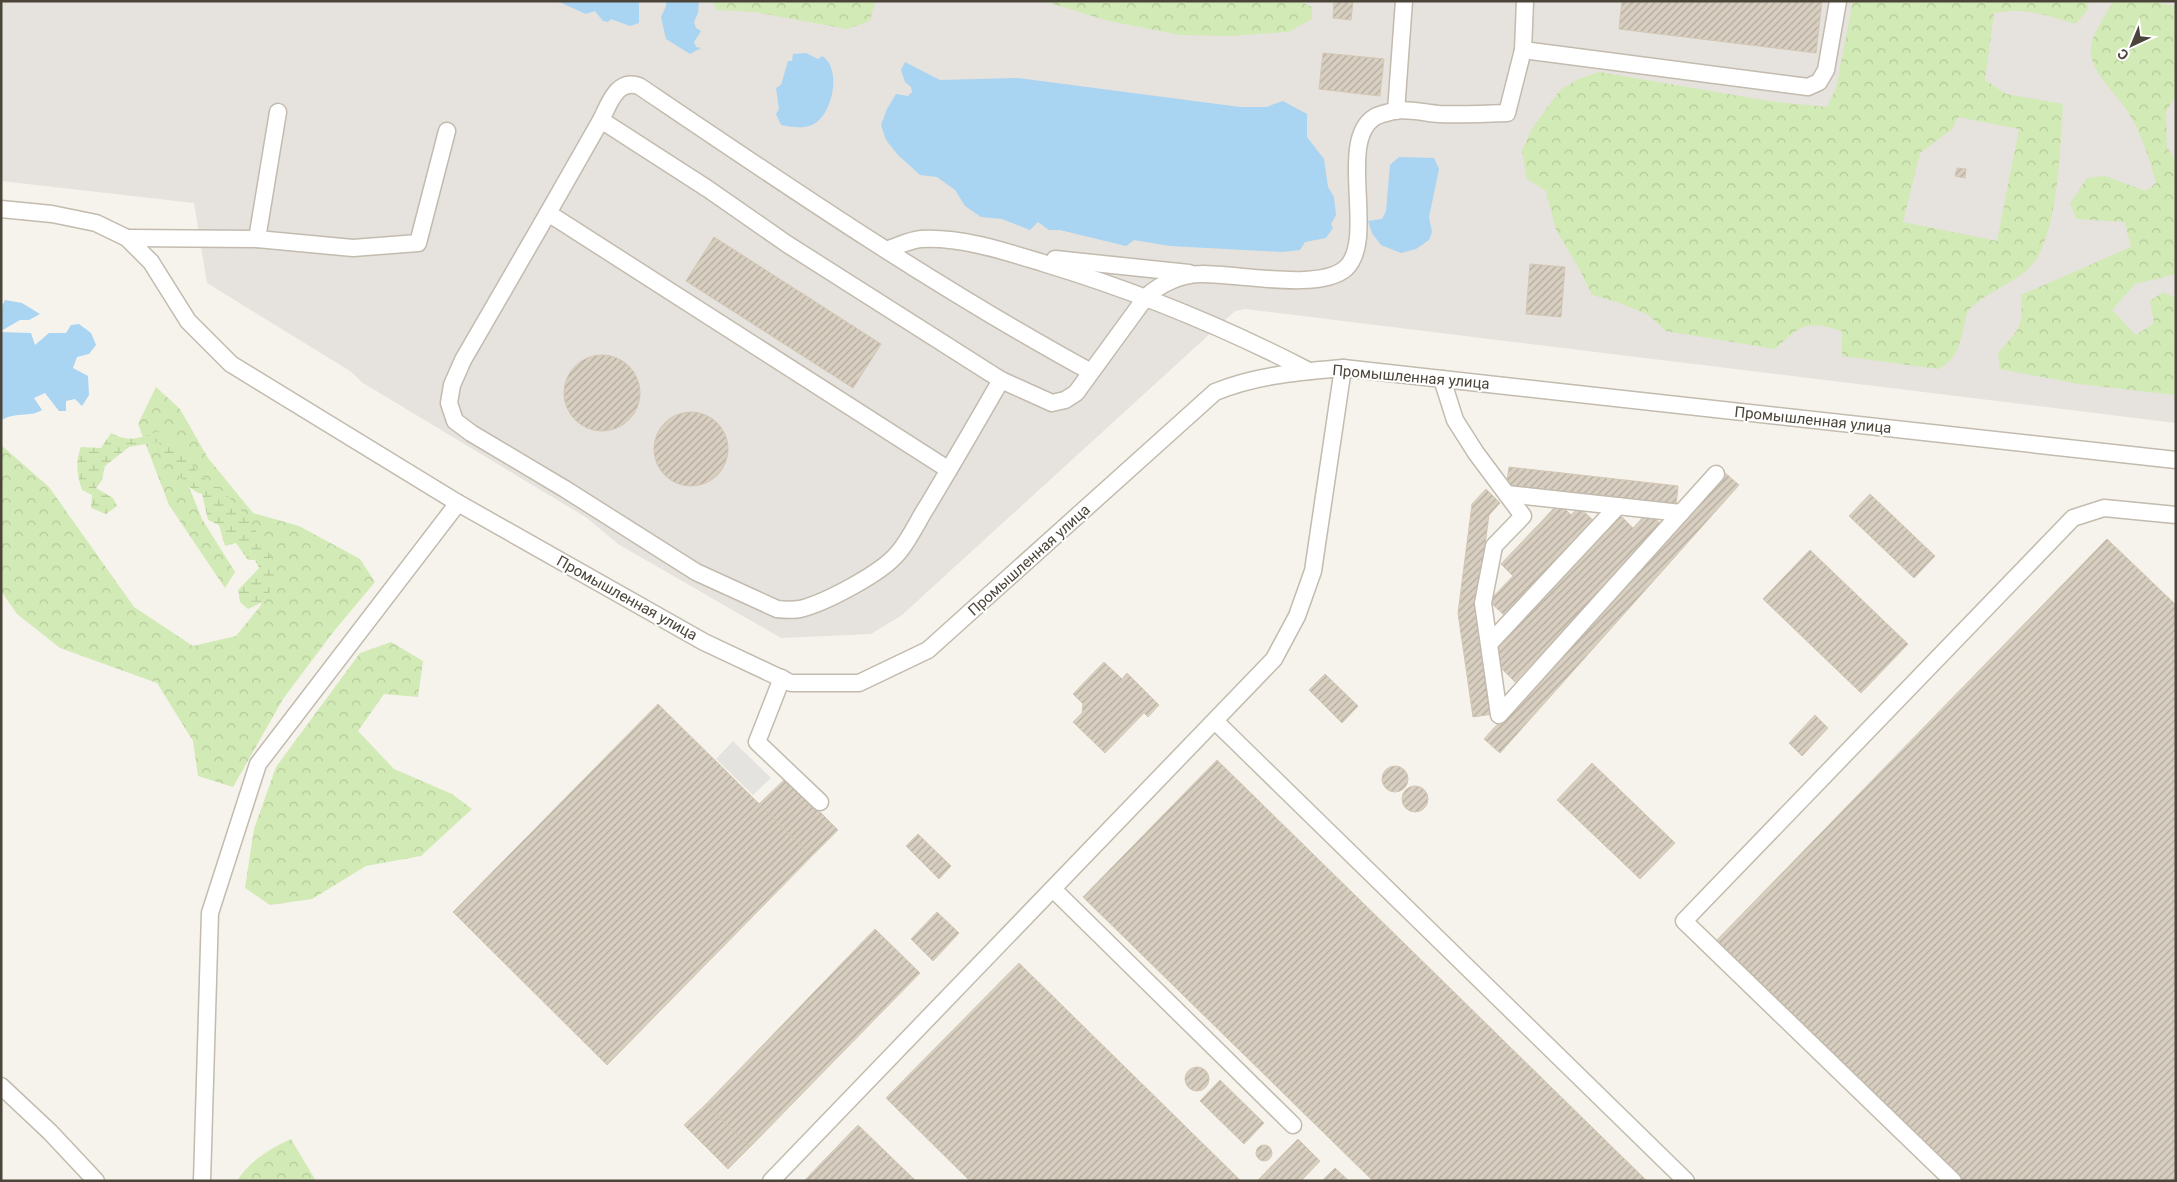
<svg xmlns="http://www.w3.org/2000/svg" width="2177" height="1182" font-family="Roboto,sans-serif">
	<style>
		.industrial { fill: #e6e2dd }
		.forest { fill: url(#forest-crowns); fill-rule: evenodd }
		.wetland { fill: url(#wetland-marsh) }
		.parking { fill: #e5e3e0 }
		.water { fill: #a9d4f2 }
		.building { fill: url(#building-hatch); stroke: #d3c7b4 }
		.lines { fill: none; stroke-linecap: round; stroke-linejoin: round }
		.minor-casing { stroke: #c2bbae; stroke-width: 19 }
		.minor { stroke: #fff; stroke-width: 16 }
		.labels { text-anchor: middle; stroke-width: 4; stroke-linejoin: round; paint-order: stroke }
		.street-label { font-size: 15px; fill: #4b4439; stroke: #fff }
	</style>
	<defs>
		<pattern id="forest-crowns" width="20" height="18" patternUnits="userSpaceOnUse" patternTransform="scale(1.25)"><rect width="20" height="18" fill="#d2eab5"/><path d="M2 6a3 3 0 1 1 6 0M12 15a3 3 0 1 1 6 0" fill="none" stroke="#b6ca9c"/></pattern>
		<pattern id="wetland-marsh" width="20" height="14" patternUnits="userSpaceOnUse" patternTransform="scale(1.25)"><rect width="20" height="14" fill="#d2eab5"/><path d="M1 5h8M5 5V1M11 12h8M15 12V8" fill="none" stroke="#b6ca9c"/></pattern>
		<pattern id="building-hatch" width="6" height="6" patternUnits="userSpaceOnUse" patternTransform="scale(1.25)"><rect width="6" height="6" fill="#d8cfc1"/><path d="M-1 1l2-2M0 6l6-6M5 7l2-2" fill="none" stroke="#b1aa9e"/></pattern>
	</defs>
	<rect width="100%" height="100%" fill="#f6f3ec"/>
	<!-- industrial -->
	<path class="industrial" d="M 1,1 L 2176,1 L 2176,423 L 1245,309 L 1235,311 L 902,615 L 871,634 L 781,638 L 618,544 L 587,518 L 363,383 L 350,371 L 207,283 L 194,203 L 1,181 Z"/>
	<!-- forest -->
	<g class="forest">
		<path d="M 713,1 L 875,1 L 870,21 L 847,29 L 754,12 L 716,10 Z"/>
		<path d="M 1044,1 L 1299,1 L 1312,7 L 1312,19 L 1288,32 L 1230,36 L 1179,35 L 1105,20 Z"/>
		<path d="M 1853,1 L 2089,1 L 2087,11 L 2075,24 C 2047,15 2023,7 1994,13 L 1985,80 L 2006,94 L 2063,104 C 2060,146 2059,236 2030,267 C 2016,282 1983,294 1968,311 C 1966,314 1966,319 1965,322 C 1960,342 1958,360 1938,369 L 1842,356 L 1842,331 C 1805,320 1802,324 1775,349 L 1666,331 L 1647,314 L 1617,302 L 1592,295 L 1580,270 L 1556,230 L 1546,191 L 1527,179 L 1522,151 L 1531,130 L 1560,90 L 1579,79 L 1599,72 L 1769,101 L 1827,107 L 1836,88 ZM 1958,117 L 2019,129 L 1997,241 L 1903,222 L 1920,153 L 1952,129 Z"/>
		<path d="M 2114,1 L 2147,1 L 2176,6 L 2176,95 L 2166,112 L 2167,147 L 2176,161 L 2176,274 L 2135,284 L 2112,310 L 2136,335 L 2154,323 L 2150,301 L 2163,292 L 2176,298 L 2176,395 L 2079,384 L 2000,369 L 1998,353 C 2020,328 2023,329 2021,295 L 2131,247 L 2125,222 L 2077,219 L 2070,204 L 2087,178 L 2105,176 L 2146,191 L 2156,183 C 2150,159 2141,133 2128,112 C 2115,92 2088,71 2091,46 C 2093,33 2107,12 2114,1 Z"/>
		<path d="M 156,387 L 180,409 L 208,458 L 253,513 L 299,526 L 360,559 L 375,582 L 334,631 L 283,699 L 233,787 L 198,776 L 193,741 L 157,683 L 60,648 L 17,614 L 1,591 L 1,445 L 49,487 L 134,607 L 193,646 L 236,636 L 261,605 L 271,574 L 183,472 L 202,519 L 235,572 L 225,588 L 169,505 L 138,424 Z"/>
		<path d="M 391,642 L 423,661 L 418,697 L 384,694 L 358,731 L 394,769 L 452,794 L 472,809 L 421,856 L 366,866 L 312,899 L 270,905 L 245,888 L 254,829 L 276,767 L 360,653 Z"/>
		<path d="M 291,1139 L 316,1181 L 237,1181 C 248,1162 271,1148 291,1139 Z"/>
	</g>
	<!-- wetland -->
	<path class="wetland" d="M 158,431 L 183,452 L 199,474 L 224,492 L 247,517 L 264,543 L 277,570 L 267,600 L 248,609 L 240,602 L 238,590 L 259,568 L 255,560 L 248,560 L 236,543 L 225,546 L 219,525 L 208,520 L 202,494 C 184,490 168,457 158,442 L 129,447 L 105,466 L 102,480 L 96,488 L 113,498 L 117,506 L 106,514 L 91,508 L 92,495 L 82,490 C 77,475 75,462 81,447 L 101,448 L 111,433 C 128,443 141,438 158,431 Z"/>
	<!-- parking -->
	<path class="parking" d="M 733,741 L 771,778 L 753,795 L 716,759 Z"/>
	<!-- water -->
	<g class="water">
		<path d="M 557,1 L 639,1 L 639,23 L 630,26 L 611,19 L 608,22 L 603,21 L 595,11 L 586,14 Z"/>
		<path d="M 666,1 L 699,1 L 698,13 L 694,22 L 696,28 L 701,31 L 694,42 L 696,47 L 701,48 L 690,54 L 666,39 L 661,17 L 666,6 Z"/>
		<path d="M 806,53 L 818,59 L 822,56 C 843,69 832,117 812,125 C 803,129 790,127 781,125 L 776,114 L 779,109 L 776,88 L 781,85 L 788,61 L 792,61 L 793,54 Z"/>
		<path d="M 905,62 L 940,80 L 1018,78 L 1240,107 L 1266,107 L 1283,101 L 1307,114 L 1307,137 L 1324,159 L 1328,187 L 1334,197 L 1336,215 L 1331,224 L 1333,228 L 1326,238 L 1305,242 L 1300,250 L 1282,252 L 1170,246 L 1134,240 L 1126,246 L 1060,230 L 1049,230 L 1038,222 L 1030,230 L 1002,219 L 981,217 L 965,206 L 955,190 L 937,177 L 920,175 L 898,155 L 886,140 L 881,125 L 887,109 L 896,94 L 908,96 L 912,92 L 911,87 L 905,82 L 901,70 Z"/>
		<path d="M 1399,157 L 1434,158 L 1439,169 L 1429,217 L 1432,232 L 1429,240 L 1416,249 L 1401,253 L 1381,245 L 1372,233 L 1368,221 L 1382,219 L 1386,211 L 1390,165 Z"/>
		<path d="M 5,300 L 22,303 L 40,314 L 29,320 L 20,320 L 1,331 L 1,308 Z"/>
		<path d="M 79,324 L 91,333 L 96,345 L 89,354 L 77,357 L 73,368 L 88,376 L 89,395 L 82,406 L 75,399 L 66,401 L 66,411 L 59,411 L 45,393 L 34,398 L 42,410 C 30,418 13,411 1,421 L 1,332 L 31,333 L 35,345 L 49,333 L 66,333 L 71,325 Z"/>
	</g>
	<!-- building -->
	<g class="building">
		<path d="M 1334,1 L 1353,1 L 1351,20 L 1333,18 Z"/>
		<path d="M 1622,1 L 1822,1 L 1816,53 L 1619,29 Z"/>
		<path d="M 1323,53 L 1384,59 L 1380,96 L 1319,89 Z"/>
		<path d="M 1957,168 L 1966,169 L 1965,178 L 1955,176 Z"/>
		<path d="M 714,237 L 881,344 L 853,388 L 686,281 Z"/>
		<path d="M 1530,264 L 1565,267 L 1561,317 L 1526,314 Z"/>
		<circle cx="602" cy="393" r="38"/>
		<circle cx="691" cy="449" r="37"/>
		<path d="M 1509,467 L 1678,486 L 1676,507 L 1506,488 Z"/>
		<path d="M 1724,472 L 1739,485 L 1500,753 L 1484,739 Z"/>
		<path d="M 1486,489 L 1500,503 L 1489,515 L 1477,605 L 1493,714 L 1473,717 L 1458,613 L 1472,504 Z"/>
		<path d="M 1870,494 L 1935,556 L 1914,578 L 1849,516 Z"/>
		<path d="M 1559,503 L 1571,515 L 1579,507 L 1595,522 L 1505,616 L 1489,601 L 1513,576 L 1501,564 Z"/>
		<path d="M 1648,512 L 1661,524 L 1515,682 L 1502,669 L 1496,649 L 1620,515 L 1633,528 Z"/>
		<path d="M 2107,539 L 2176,605 L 2176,1181 L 1956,1181 L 1713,944 Z"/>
		<path d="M 1810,550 L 1908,644 L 1861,693 L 1763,599 Z"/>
		<path d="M 1104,662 L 1122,679 L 1127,673 L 1159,705 L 1148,717 L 1144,713 L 1105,753 L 1073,722 L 1082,713 L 1083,704 L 1073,694 Z"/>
		<path d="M 1325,674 L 1358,706 L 1342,723 L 1309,690 Z"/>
		<path d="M 658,704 L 812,856 L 607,1065 L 453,912 Z"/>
		<path d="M 1815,715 L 1828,728 L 1802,756 L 1789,743 Z"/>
		<path d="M 1217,760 L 1647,1181 L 1373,1181 L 1083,897 Z"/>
		<path d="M 1592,763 L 1675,843 L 1640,879 L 1557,800 Z"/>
		<circle cx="1395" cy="779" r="13"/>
		<path d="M 786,778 L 838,830 L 812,856 L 759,804 Z"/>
		<circle cx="1415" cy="799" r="13"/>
		<path d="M 918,834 L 951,866 L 939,879 L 906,846 Z"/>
		<path d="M 937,912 L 959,933 L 933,961 L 911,939 Z"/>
		<path d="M 875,929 L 920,973 L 750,1147 L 706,1104 Z"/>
		<path d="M 1019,963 L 1241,1181 L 970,1181 L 886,1098 Z"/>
		<circle cx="1197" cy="1079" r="12"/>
		<path d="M 1220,1080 L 1264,1123 L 1244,1144 L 1200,1101 Z"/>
		<path d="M 706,1104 L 750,1147 L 728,1169 L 684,1125 Z"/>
		<path d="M 858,1125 L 916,1181 L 804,1181 Z"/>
		<path d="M 1298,1139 L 1320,1161 L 1301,1181 L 1257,1181 Z"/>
		<circle cx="1264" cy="1153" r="8"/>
		<path d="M 1335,1168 L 1349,1181 L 1322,1181 Z"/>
	</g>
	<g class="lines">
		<!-- minor casing -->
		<g class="minor-casing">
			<g id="minor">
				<path d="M 1523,50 L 1808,87 L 1819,82 L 1826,70 L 1838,1"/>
				<path d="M 1396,111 L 1404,1"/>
				<path d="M 601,120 C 609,104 617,78 639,86 C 787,186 935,287 1091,372"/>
				<path d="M 1,209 L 52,214 L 96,223 L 127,238 L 151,262 L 188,321 L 231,364 L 458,503 L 704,642 L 791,683 L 859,683 L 928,650 L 1215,392 C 1257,375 1298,372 1343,368 L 2176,460"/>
				<path d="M 548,213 L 601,120 L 708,189 L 787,244 L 1001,380 L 1052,403 L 1065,400 L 1076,393 L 1146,297 C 1160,284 1181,274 1201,274 C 1235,273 1320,292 1346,268 C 1377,239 1336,140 1375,117 C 1380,114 1388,113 1393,111 C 1407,108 1425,113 1439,114 C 1461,115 1484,114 1507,113 L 1523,50 L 1525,1"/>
				<path d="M 127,238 L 257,239 L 353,248 L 418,243 L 447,131"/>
				<path d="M 257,239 L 278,112"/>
				<path d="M 888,249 C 898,246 910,240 921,239 C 962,237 1004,251 1043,263 C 1136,291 1222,326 1309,371"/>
				<path d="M 1055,259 L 1189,273"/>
				<path d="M 1442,379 L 1455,420 L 1476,453 L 1523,516 L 1494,546 L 1483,603 L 1499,715 L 1716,474"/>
				<path d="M 949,470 L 548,213 L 463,360 L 452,385 L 449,403 L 455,421 L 471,433 L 565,489 L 696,572 L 777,609 C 785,610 793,610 800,609 C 825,603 882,573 898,553 C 910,539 918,520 928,505 C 953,463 977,422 1001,380"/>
				<path d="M 1507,494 L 1681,513"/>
				<path d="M 1489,644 L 1618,506"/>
				<path d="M 782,678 L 757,742 L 820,802"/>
				<path d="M 1215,721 L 1686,1181"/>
				<path d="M 1053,889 L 1293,1125"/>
				<path d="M 1,1086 L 50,1132 L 96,1181"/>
				<path d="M 202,1181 L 210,913 L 258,764 L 458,503"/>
				<path d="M 771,1181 L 1274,659 L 1297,616 L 1313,571 L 1343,368"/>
				<path d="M 1953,1181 L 1684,921 L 2073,518 L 2104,508 L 2176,515"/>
			</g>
		</g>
		<!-- minor -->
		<use href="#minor" class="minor"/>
	</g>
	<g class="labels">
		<!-- street labels -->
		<g class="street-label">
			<text transform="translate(1411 377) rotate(5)" y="5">Промышленная улица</text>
			<text transform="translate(1813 420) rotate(6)" y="5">Промышленная улица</text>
			<text transform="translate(1029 560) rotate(-42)" y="5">Промышленная улица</text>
			<text transform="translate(627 598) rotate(29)" y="5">Промышленная улица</text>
		</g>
	</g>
	<!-- border -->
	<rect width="2177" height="1182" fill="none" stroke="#4b4439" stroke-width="5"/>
	<!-- north arrow -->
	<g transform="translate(2132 45) rotate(224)" stroke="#ffffff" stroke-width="4" paint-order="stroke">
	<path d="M0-4L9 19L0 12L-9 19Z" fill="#4b4439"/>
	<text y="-8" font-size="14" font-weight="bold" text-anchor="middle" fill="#4b4439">С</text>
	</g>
</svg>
